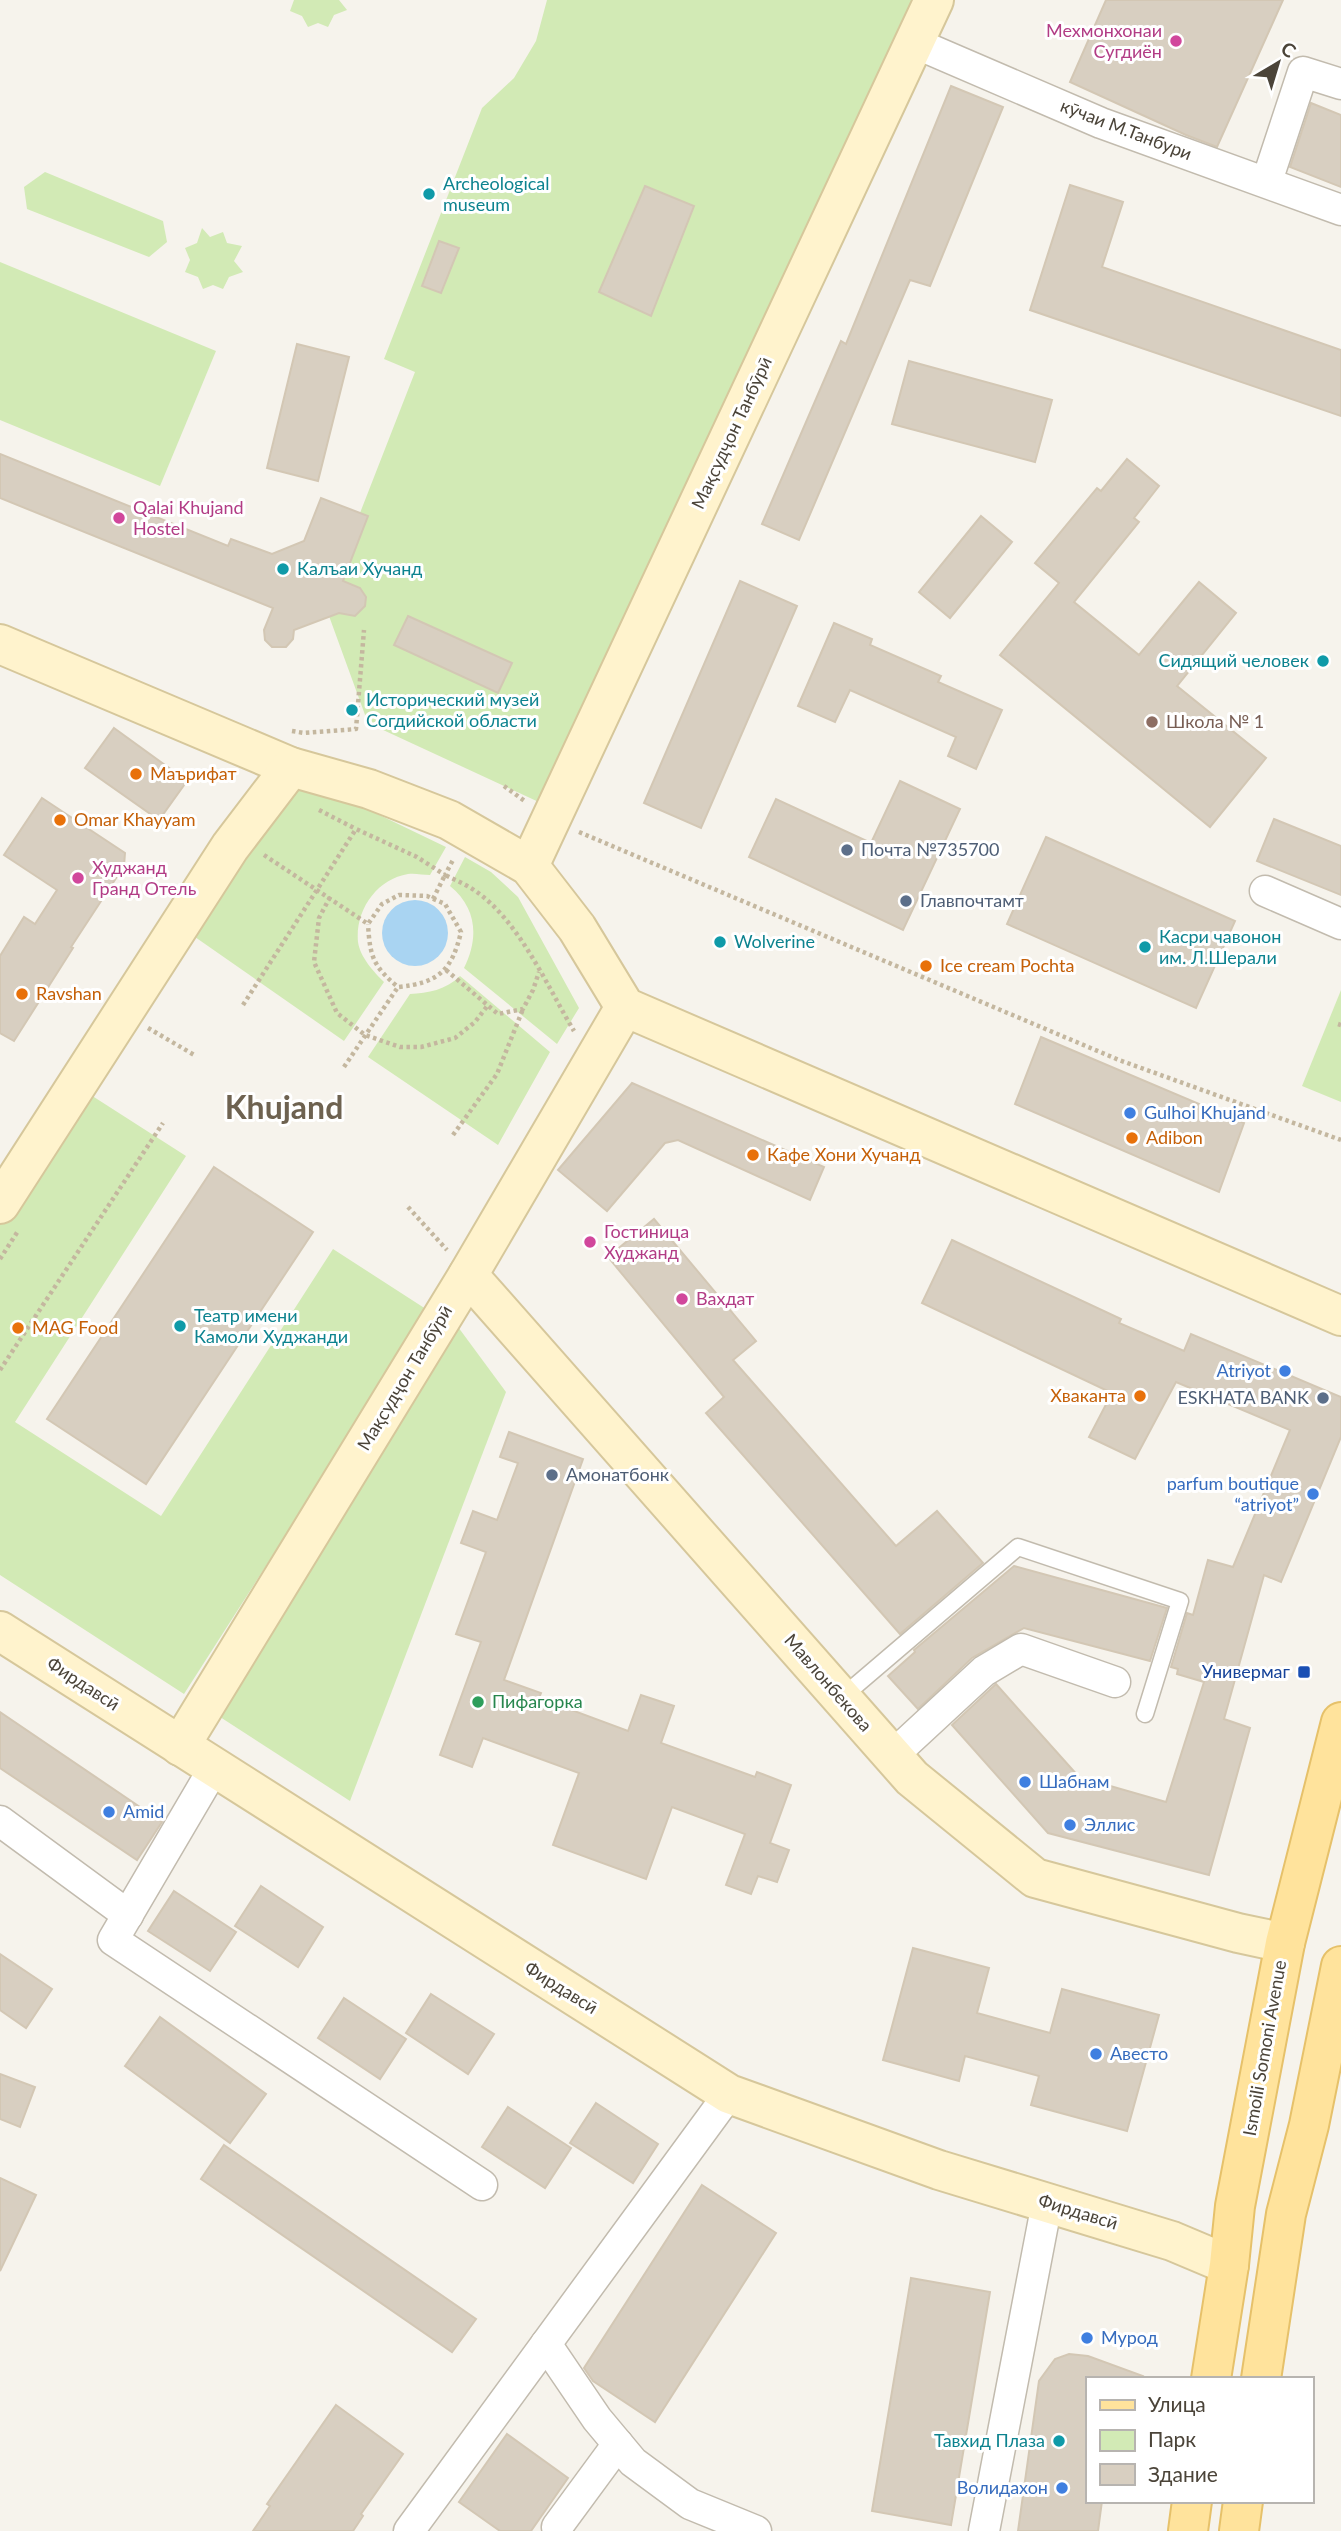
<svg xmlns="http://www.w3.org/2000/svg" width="1341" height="2531" font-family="Lato,sans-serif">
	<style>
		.green { fill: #d2eab5 }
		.water { fill: #a9d4f2 }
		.building { fill: #d8cfc1; stroke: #d3c7b4; stroke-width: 2 }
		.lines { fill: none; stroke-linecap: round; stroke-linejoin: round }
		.lane-casing { stroke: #c2bbae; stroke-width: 19 }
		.street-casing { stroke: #c2bbae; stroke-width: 33 }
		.secondary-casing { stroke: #d6c79b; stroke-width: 42 }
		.primary-casing { stroke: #e6c16a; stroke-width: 42 }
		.path { stroke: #c4b79f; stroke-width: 4.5; stroke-dasharray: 3.5 3.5; stroke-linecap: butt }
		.lane { stroke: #fff; stroke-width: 16 }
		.street { stroke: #fff; stroke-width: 30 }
		.secondary { stroke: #fff3cd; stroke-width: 38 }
		.primary { stroke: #ffe39c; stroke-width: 38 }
		.hotel-dot { fill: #d1479c; stroke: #fff; stroke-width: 2.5 }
		.culture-dot { fill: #0f9aa8; stroke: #fff; stroke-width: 2.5 }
		.education-dot { fill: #8d6e63; stroke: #fff; stroke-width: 2.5 }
		.food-dot { fill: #e8710a; stroke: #fff; stroke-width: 2.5 }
		.service-dot { fill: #5c6f8a; stroke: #fff; stroke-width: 2.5 }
		.shop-dot { fill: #3f7fe0; stroke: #fff; stroke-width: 2.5 }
		.transit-dot { fill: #1a4fb4; stroke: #fff; stroke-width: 2.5 }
		.leisure-dot { fill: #2e9e5b; stroke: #fff; stroke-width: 2.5 }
		.labels { text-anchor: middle; stroke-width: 6; stroke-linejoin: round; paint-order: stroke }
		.hotel-label { font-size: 18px; fill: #b23c85; stroke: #fff; text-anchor: start }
		.street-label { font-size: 18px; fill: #4b4439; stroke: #fff }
		.culture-label { font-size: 18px; fill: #0d838f; stroke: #fff; text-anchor: start }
		.education-label { font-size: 18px; fill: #785e54; stroke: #fff; text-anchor: start }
		.food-label { font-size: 18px; fill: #c56008; stroke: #fff; text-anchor: start }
		.service-label { font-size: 18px; fill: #4e5e75; stroke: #fff; text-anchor: start }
		.shop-label { font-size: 18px; fill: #366cbe; stroke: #fff; text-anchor: start }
		.transit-label { font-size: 18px; fill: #164399; stroke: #fff; text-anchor: end }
		.leisure-label { font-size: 18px; fill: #27864d; stroke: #fff; text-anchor: start }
		.town-label { font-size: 32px; font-weight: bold; fill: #6e6250; stroke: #fff }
	</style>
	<rect width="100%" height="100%" fill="#f6f3ec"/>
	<!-- green -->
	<g class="green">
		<path d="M 294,0 L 339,0 L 347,10 L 334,15 L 328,27 L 318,23 L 308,27 L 302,16 L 290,11 Z"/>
		<path d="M 547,0 L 912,0 L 543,804 L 368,723 L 329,616 L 368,516 L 360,513 L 415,372 L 384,359 L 482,108 L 514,78 L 536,41 Z"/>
		<path d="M 45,172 L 163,221 L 167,242 L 149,257 L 27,209 L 24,187 Z"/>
		<path d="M 202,228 L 210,237 L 223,232 L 227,243 L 242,246 L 234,261 L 243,272 L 229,277 L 223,289 L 213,285 L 203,289 L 198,277 L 185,272 L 190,260 L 185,248 L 197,243 Z"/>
		<path d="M 0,262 L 216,351 L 160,486 L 0,420 Z"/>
		<path d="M 315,784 L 446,847 L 430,875 C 423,875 415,873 408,874 C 377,879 355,910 358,942 C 360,957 374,972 384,982 L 344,1041 L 195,937 L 286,796 L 295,790 Z"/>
		<path d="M 465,857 L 491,872 L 518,897 L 579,1008 L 557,1044 L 464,968 C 479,938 477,908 450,886 Z"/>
		<path d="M 460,976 L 550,1052 L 498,1145 L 368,1057 L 410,994 C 428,993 446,990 460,976 Z"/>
		<path d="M 1341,990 L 1341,1102 L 1302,1086 Z"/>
		<path d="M 83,1090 L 186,1156 L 15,1422 L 161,1516 L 333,1249 L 429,1311 L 184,1694 L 0,1575 L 0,1218 Z"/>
		<path d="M 447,1312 L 506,1392 L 350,1801 L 200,1704 Z"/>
	</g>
	<!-- water -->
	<circle class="water" cx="415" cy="933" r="33"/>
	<!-- building -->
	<g class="building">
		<path d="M 1106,0 L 1283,0 L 1217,147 L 1186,135 L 1070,82 Z"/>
		<path d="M 951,86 L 1003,107 L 930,286 L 910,280 L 799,540 L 762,524 L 841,341 L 846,344 Z"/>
		<path d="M 1311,103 L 1341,115 L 1341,187 L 1290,167 Z"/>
		<path d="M 1070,185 L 1123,202 L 1102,267 L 1341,350 L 1341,416 L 1030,310 Z"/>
		<path d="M 645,186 L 694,206 L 651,316 L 599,292 Z"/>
		<path d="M 439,241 L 459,248 L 441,293 L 422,286 Z"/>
		<path d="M 297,344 L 349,357 L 318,481 L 267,468 Z"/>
		<path d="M 909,361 L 1052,400 L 1035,462 L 892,424 Z"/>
		<path d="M 0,454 L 228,546 L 231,539 L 272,554 L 304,541 L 321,498 L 368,516 L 343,581 L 360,588 L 366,597 L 365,606 L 355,616 L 339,613 L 294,630 L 293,639 L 286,647 L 272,647 L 265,640 L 264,630 L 273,608 L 0,498 Z"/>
		<path d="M 1127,459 L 1159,486 L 1134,518 L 1139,522 L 1074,602 L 1139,655 L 1199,582 L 1236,613 L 1177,686 L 1266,758 L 1210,827 L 1000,655 L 1059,583 L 1035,563 L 1097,488 L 1101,491 Z"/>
		<path d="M 981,516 L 1012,542 L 950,618 L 919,592 Z"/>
		<path d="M 740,581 L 797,606 L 701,828 L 644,803 Z"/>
		<path d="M 408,616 L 512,663 L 498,693 L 394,645 Z"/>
		<path d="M 834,623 L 872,639 L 870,645 L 941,676 L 938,682 L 1002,710 L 976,769 L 948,756 L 956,737 L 850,690 L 835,722 L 798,706 Z"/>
		<path d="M 114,728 L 187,781 L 159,820 L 85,768 Z"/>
		<path d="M 900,781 L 960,809 L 903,930 L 749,857 L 776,799 L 871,843 Z"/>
		<path d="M 42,798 L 125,853 L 124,866 L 71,947 L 73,948 L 14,1041 L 0,1033 L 0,956 L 24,917 L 35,924 L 57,890 L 4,855 Z"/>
		<path d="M 1274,819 L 1341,846 L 1341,895 L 1257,861 Z"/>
		<path d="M 1046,837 L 1235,921 L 1196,1008 L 1007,924 Z"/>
		<path d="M 1041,1037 L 1244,1123 L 1219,1192 L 1015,1104 Z"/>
		<path d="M 632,1083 L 824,1167 L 810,1200 L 678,1140 L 665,1143 L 607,1211 L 558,1170 Z"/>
		<path d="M 214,1167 L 313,1232 L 146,1484 L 47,1419 Z"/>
		<path d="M 654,1219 L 756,1341 L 733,1360 L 896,1546 L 937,1511 L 983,1563 L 900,1634 L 706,1413 L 724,1397 L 608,1257 Z"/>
		<path d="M 952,1240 L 1121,1319 L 1119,1323 L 1184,1351 L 1191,1334 L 1341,1397 L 1341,1437 L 1281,1582 L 1264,1575 L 1224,1719 L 1250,1728 L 1209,1875 L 1048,1833 L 952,1725 L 996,1684 L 1079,1777 L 1166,1802 L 1204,1682 L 1177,1674 L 1178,1669 L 1171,1667 L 1187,1613 L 1193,1615 L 1208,1560 L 1233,1567 L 1290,1430 L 1176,1382 L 1135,1459 L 1089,1437 L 1112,1393 L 922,1303 Z"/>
		<path d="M 509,1432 L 583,1459 L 504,1680 L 541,1693 L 539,1698 L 628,1731 L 641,1695 L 674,1706 L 661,1743 L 755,1777 L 757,1772 L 791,1785 L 770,1843 L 789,1850 L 777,1882 L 758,1876 L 751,1894 L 726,1885 L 745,1834 L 672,1807 L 646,1879 L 553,1845 L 579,1773 L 483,1738 L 472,1767 L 440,1755 L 481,1642 L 456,1634 L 486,1552 L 461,1543 L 473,1511 L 497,1520 L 518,1463 L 500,1457 Z"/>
		<path d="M 1014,1566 L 1167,1608 L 1150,1661 L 1024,1628 L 972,1658 L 918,1709 L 888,1676 L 915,1652 L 914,1650 Z"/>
		<path d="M 0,1712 L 162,1822 L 137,1860 L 0,1768 Z"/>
		<path d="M 261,1886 L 323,1927 L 298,1967 L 235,1926 Z"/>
		<path d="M 174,1891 L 236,1932 L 210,1971 L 148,1931 Z"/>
		<path d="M 913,1948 L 989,1968 L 977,2013 L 1050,2033 L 1062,1989 L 1159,2015 L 1127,2131 L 1031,2105 L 1039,2076 L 965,2056 L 959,2081 L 883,2060 Z"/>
		<path d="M 0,1954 L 52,1989 L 26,2028 L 0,2010 Z"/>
		<path d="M 431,1994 L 494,2034 L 468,2074 L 406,2033 Z"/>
		<path d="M 344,1998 L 406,2039 L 380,2079 L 318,2038 Z"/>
		<path d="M 160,2017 L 266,2094 L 230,2143 L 125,2066 Z"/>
		<path d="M 0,2074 L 35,2087 L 20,2127 L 0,2119 Z"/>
		<path d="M 596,2103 L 658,2144 L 633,2183 L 570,2143 Z"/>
		<path d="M 508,2107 L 571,2148 L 545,2188 L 482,2147 Z"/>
		<path d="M 224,2145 L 476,2319 L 452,2352 L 201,2179 Z"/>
		<path d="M 0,2178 L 36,2195 L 0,2271 Z"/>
		<path d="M 702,2185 L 776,2233 L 655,2422 L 593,2381 L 584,2368 Z"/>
		<path d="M 911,2278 L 990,2292 L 951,2525 L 872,2511 Z"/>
		<path d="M 1069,2354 L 1088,2356 L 1143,2376 L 1142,2379 L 1087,2379 L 1087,2501 L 1102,2501 L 1098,2531 L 1018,2531 L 1039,2381 L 1055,2359 Z"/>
		<path d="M 336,2405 L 403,2454 L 361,2514 L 363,2516 L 353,2531 L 253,2531 L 270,2506 L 267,2504 Z"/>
		<path d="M 507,2434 L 568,2478 L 531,2531 L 500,2531 L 459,2502 Z"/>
	</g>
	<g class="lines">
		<!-- lane casing -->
		<g class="lane-casing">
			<path id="lane" d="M 841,1698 L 1018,1547 L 1180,1601 L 1145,1714"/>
		</g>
		<!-- street casing -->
		<g class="street-casing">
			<g id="street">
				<path d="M 915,43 L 1101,123 L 1341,210"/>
				<path d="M 1267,181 L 1303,72 L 1341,84"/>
				<path d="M 1265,891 L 1341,924"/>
				<path d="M 892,1756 L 984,1671 L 1021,1649 L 1115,1682"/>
				<path d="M 214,1768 L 113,1940 L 482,2185"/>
				<path d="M 0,1821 L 128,1915"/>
				<path d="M 546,2344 L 597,2419 L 633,2462 L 690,2504 L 756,2531"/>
				<path d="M 557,2527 L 618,2444"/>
				<path d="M 409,2531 L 729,2094"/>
				<path d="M 984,2531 L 1047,2203"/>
			</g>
		</g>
		<!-- secondary casing -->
		<g class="secondary-casing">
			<g id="secondary">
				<path d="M 0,644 L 291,767 L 369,789 L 449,820 L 529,866 L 577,928 L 625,1007 L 1341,1316"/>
				<path d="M 529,866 L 934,0"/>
				<path d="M 0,1204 L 230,847 L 291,767"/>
				<path d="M 468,1275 L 912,1778 L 1035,1878 L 1238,1933 L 1285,1943"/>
				<path d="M 0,1631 L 729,2094 L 939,2170 L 1172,2241 L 1229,2265"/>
				<path d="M 180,1746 L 468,1275 L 625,1007"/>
			</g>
		</g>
		<!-- primary casing -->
		<g class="primary-casing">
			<g id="primary">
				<path d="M 1211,2379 L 1229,2265 L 1235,2206 L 1285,1943 L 1341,1722"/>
				<path d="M 1261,2379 L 1286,2214 L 1309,2125 L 1341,1966"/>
				<path d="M 1188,2531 L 1192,2501"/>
				<path d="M 1239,2531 L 1243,2501"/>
			</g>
		</g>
		<!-- path -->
		<g class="path">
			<path d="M 292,731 L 304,733 L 356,729 L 364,630"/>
			<path d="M 504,786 L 526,802"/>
			<path d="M 319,810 L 356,829"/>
			<path d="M 579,832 L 1119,1060 L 1341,1140"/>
			<path d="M 264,855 L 368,924 L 382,904 L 399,895 L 427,896 L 445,904 L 461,932 C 452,970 439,983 398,987 C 373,966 370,957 368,924"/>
			<path d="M 330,897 L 319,918 L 314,962 L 337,1013 L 365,1035 L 400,1047 L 421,1047 L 455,1038 L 475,1022 L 488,1005"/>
			<path d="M 433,899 L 445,875 C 455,880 465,884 474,890 C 519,920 547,986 574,1031"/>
			<path d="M 446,970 L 498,1014 L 523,1009 L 533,990 L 539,972"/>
			<path d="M 243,1005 L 356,829 L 417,857 L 445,875 L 454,858"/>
			<path d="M 1338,1024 L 1341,1025"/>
			<path d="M 148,1028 L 196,1056"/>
			<path d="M 344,1067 L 398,987"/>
			<path d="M 453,1135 L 497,1074 L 523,1009"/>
			<path d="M 408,1207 L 447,1250"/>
			<path d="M 0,1259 L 18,1231"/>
			<path d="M 0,1370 L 163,1123"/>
		</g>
		<!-- lane -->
		<use href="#lane" class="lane"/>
		<!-- street -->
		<use href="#street" class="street"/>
		<!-- secondary -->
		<use href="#secondary" class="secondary"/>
		<!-- primary -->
		<use href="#primary" class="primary"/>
	</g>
	<!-- markers -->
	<g class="hotel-dot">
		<circle cx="1176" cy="41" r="7"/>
		<circle cx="119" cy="518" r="7"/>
		<circle cx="78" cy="878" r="7"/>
		<circle cx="590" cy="1242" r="7"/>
		<circle cx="682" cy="1299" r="7"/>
	</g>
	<g class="culture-dot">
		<circle cx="429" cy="194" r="7"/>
		<circle cx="283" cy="569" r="7"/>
		<circle cx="1323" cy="661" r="7"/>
		<circle cx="352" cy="710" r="7"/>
		<circle cx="720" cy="942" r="7"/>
		<circle cx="1145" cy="947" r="7"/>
		<circle cx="180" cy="1326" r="7"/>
		<circle cx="1059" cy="2441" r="7"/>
	</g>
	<circle class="education-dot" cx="1152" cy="722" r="7"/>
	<g class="food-dot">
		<circle cx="136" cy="774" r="7"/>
		<circle cx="60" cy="820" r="7"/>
		<circle cx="926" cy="966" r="7"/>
		<circle cx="22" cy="994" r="7"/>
		<circle cx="1132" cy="1138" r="7"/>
		<circle cx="753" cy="1155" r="7"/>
		<circle cx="18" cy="1328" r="7"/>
		<circle cx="1140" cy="1396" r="7"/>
	</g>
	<g class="service-dot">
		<circle cx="847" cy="850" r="7"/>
		<circle cx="906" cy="901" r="7"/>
		<circle cx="1323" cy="1398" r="7"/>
		<circle cx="552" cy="1475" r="7"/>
	</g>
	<g class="shop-dot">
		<circle cx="1130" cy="1113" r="7"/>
		<circle cx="1285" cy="1371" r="7"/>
		<circle cx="1313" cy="1494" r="7"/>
		<circle cx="1025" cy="1782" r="7"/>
		<circle cx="109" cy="1812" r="7"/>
		<circle cx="1070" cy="1825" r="7"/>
		<circle cx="1096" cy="2054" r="7"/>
		<circle cx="1087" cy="2338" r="7"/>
		<circle cx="1062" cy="2488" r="7"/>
	</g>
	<rect class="transit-dot" x="1297" y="1665" width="14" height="14" rx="3.5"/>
	<circle class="leisure-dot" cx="478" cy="1702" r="7"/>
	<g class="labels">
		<!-- hotel labels -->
		<g class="hotel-label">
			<text x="1162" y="37" text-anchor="end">Мехмонхонаи<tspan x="1162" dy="21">Сугдиён</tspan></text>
			<text x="133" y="514">Qalai Khujand<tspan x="133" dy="21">Hostel</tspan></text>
			<text x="92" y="874">Худжанд<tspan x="92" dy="21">Гранд Отель</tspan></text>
			<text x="604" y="1238">Гостиница<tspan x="604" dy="21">Худжанд</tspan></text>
			<text x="696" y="1305">Вахдат</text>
		</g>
		<!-- street labels -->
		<g class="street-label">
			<text transform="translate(1126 130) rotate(21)" y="6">кӯчаи М.Танбури</text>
			<text transform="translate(732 433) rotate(-65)" y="6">Мақсудҷон Танбӯрӣ</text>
			<text transform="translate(405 1378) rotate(-59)" y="6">Мақсудҷон Танбӯрӣ</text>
			<text transform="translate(828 1683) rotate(49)" y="6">Мавлонбекова</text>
			<text transform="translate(83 1684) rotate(33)" y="6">Фирдавсӣ</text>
			<text transform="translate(561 1988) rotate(32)" y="6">Фирдавсӣ</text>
			<text transform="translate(1265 2048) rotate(-80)" y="6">Ismoili Somoni Avenue</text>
			<text transform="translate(1078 2212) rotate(17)" y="6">Фирдавсӣ</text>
		</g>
		<!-- culture labels -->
		<g class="culture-label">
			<text x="443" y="190">Archeological<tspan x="443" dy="21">museum</tspan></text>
			<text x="297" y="575">Калъаи Хучанд</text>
			<text x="1309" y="667" text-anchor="end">Сидящий человек</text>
			<text x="366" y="706">Исторический музей<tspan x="366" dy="21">Согдийской области</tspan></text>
			<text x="1159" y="943">Касри чавонон<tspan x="1159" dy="21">им. Л.Шерали</tspan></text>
			<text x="734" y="948">Wolverine</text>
			<text x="194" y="1322">Театр имени<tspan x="194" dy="21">Камоли Худжанди</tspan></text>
			<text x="1045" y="2447" text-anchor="end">Тавхид Плаза</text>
		</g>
		<!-- education labels -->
		<g class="education-label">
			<text x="1166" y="728">Школа № 1</text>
		</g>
		<!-- food labels -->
		<g class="food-label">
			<text x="150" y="780">Маърифат</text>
			<text x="74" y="826">Omar Khayyam</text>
			<text x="940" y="972">Ice cream Pochta</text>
			<text x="36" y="1000">Ravshan</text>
			<text x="1146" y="1144">Adibon</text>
			<text x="767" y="1161">Кафе Хони Хучанд</text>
			<text x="32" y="1334">MAG Food</text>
			<text x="1126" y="1402" text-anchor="end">Хваканта</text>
		</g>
		<!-- service labels -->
		<g class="service-label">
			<text x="861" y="856">Почта №735700</text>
			<text x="920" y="907">Главпочтамт</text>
			<text x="1309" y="1404" text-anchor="end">ESKHATA BANK</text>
			<text x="566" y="1481">Амонатбонк</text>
		</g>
		<!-- shop labels -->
		<g class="shop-label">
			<text x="1144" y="1119">Gulhoi Khujand</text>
			<text x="1271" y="1377" text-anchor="end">Atriyot</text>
			<text x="1299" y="1490" text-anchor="end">parfum boutique<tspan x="1299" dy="21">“atriyot”</tspan></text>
			<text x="1039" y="1788">Шабнам</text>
			<text x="123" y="1818">Amid</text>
			<text x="1084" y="1831">Эллис</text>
			<text x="1110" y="2060">Авесто</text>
			<text x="1101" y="2344">Мурод</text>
			<text x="1048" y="2494" text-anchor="end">Волидахон</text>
		</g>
		<!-- transit labels -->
		<g class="transit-label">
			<text x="1290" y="1678">Универмаг</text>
		</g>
		<!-- leisure labels -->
		<g class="leisure-label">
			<text x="492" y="1708">Пифагорка</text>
		</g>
		<!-- town labels -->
		<g class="town-label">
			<text x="284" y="1119">Khujand</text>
		</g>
	</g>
	<!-- legend -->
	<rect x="1086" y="2377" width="228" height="126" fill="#ffffff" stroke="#b7b4b0" stroke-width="2"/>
	<rect x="1100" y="2400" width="35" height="10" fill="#ffe39c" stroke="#b7b4b0" stroke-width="2"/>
	<text x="1148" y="2412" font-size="21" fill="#4b4439">Улица</text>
	<rect x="1100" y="2430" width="35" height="21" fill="#d2eab5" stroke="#b7b4b0" stroke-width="2"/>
	<text x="1148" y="2447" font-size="21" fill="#4b4439">Парк</text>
	<rect x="1100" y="2464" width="35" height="21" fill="#d8cfc1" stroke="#b7b4b0" stroke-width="2"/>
	<text x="1148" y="2482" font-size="21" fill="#4b4439">Здание</text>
	<!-- north arrow -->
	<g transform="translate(1278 63) rotate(38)" stroke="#ffffff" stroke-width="5" paint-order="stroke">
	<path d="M0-5L12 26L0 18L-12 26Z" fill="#4b4439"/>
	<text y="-10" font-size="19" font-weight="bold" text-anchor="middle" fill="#4b4439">С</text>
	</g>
</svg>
